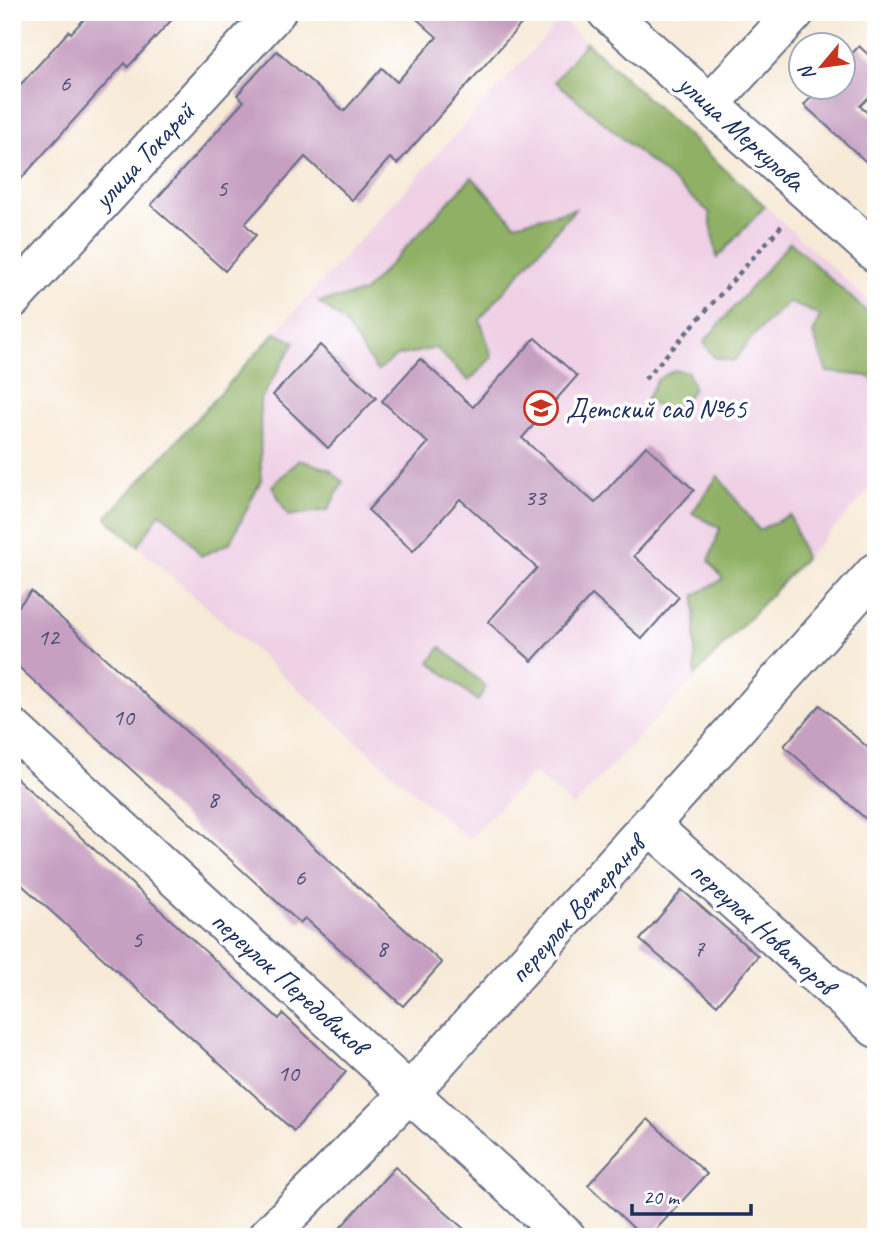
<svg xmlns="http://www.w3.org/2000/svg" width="888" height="1249" font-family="Caveat,sans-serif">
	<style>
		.built { fill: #efd0e5 }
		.forest { fill: #90b165; stroke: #567062; stroke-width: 2 }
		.building { fill: #c69fc1 }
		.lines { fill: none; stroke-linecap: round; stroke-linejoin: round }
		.minor-casing { stroke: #687088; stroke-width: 42 }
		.path { stroke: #687088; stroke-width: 4.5; stroke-dasharray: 5 5; stroke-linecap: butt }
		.minor { stroke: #fff; stroke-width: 38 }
		.labels { text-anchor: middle; stroke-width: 7; stroke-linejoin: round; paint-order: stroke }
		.number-label { font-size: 24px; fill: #464b77 }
		.street-label { font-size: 28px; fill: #1b2f5e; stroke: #fff }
		.poi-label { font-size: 28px; fill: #1b2f5e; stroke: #fff; text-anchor: start }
	</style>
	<rect width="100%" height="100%" fill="#fff"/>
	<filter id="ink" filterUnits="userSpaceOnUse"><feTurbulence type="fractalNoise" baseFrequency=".0143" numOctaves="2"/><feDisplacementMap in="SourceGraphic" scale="14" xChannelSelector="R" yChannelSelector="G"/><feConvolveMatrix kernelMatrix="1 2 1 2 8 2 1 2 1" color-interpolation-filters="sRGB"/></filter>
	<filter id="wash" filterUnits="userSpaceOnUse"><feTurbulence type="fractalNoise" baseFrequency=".00686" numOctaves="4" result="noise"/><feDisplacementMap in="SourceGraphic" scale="28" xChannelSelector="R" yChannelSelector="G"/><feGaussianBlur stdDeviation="1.57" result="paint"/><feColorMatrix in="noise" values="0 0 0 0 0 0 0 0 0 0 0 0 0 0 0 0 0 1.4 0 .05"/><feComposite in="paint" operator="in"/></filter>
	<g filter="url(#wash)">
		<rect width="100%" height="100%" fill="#f7ead7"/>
		<!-- built -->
		<path class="built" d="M 561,19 L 876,308 L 876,483 L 573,807 L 533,773 L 468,840 L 106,518 Z"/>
		<!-- forest -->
		<g class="forest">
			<path d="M 586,42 L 765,206 L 717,258 L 709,212 L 555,81 Z"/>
			<path d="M 472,177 L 515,224 L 575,209 L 480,319 L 492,357 L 469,381 L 436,348 L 397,356 L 377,371 L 344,322 L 319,302 L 364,292 Z"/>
			<path d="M 790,242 L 876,320 L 876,383 L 868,376 L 827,372 L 813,334 L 820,315 L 788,302 L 753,336 L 734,361 L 714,357 L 704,342 Z"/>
			<path d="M 275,333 L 295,342 L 260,400 L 261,480 L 230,543 L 201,556 L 182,531 L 160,513 L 138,546 L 106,518 Z"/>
			<path d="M 674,370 L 688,372 L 694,389 L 673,414 L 646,400 L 657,380 Z"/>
			<path d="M 299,460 L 329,469 L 343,482 L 328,510 L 288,516 L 272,486 Z"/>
			<path d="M 718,476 L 759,530 L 790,515 L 805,558 L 695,676 L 695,595 L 723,579 L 709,561 L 720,528 L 692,513 Z"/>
			<path d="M 441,647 L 486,687 L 478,701 L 430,662 Z"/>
		</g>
		<g id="blocks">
			<!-- building -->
			<g class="building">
				<path d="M 91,12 L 179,12 L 128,67 L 125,63 L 12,189 L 12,94 L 69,31 L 71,33 Z"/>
				<path d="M 409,12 L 532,12 L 397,164 L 390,158 L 352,200 L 305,157 L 245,224 L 256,235 L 225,271 L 151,205 L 244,101 L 237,95 L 277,51 L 344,111 L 382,68 L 397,82 L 437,37 Z"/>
				<path d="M 859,46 L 876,62 L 876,90 L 860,106 L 876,121 L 876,171 L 804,105 L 820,88 L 843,88 L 843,63 Z"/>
				<path d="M 535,338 L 577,376 L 522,438 L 595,503 L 646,446 L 694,490 L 634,556 L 679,597 L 642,639 L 592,595 L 532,661 L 488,622 L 537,568 L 460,499 L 413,551 L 368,510 L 428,443 L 382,401 L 420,359 L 473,407 Z"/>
				<path d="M 320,345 L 376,398 L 328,448 L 273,395 Z"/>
				<path d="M 31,591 L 442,963 L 403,1006 L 305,918 L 300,923 L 12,661 L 12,614 Z"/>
				<path d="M 820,705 L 876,755 L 876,828 L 784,746 Z"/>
				<path d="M 12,774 L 279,1019 L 283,1014 L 346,1072 L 294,1131 L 12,876 Z"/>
				<path d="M 682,890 L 758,956 L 717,1005 L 640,940 Z"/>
				<path d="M 648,1119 L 707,1174 L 649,1237 L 643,1237 L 588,1185 Z"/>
				<path d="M 395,1167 L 473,1237 L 332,1237 Z"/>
			</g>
		</g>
	</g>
	<g filter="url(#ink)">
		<use href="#blocks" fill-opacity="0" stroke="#687088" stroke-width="2"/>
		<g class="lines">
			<!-- minor casing -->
			<g class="minor-casing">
				<g id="minor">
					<path d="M 607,12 L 876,253"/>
					<path d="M 711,103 L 795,12"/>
					<path d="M 12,299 L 276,12"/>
					<path d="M 12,728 L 566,1237"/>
					<path d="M 651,826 L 876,1028"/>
					<path d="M 267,1237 L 411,1091 L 876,572"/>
				</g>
			</g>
			<!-- path -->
			<path class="path" d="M 645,379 L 784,223"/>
			<!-- minor -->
			<use href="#minor" class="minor"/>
		</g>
	</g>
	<!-- icons -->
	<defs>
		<g id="school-ring" transform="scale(1.75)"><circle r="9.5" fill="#fff" stroke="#c8321e" stroke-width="1.5"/><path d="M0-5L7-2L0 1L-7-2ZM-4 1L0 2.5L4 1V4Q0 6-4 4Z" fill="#c8321e"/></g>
	</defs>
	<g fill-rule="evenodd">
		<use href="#school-ring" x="541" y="408"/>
	</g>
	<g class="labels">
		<!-- number labels -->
		<g class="number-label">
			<text x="65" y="91">6</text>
			<text x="222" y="196">5</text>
			<text x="535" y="505">33</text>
			<text x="48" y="645">12</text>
			<text x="123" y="725">10</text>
			<text x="213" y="807">8</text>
			<text x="300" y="885">6</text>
			<text x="137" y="947">5</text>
			<text x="382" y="956">8</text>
			<text x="699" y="956">7</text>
			<text x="288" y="1081">10</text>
		</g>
		<!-- street labels -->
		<g class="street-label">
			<text transform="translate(742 132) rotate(42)" y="10">улица Меркулова</text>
			<text transform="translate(143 155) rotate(-47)" y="10">улица Токарей</text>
			<text transform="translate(576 909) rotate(-48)" y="10">переулок Ветеранов</text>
			<text transform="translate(763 927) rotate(42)" y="10">переулок Новаторов</text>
			<text transform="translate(290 982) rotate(42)" y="10">переулок Передовиков</text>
		</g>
		<!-- poi labels -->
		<g class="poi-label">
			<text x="566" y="418">Детский сад №65</text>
		</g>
	</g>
	<!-- margin -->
	<rect width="888" height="1249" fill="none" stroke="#fff" stroke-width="42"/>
	<!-- north arrow -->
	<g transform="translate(822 66) rotate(241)"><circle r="33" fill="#ffffff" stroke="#a4acbf" stroke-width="2"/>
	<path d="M0-5L12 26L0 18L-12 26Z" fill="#c8321e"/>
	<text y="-10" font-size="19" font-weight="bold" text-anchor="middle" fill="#1b2f5e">N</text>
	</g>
	<!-- scale -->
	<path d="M632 1204v10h119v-10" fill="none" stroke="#1b2f5e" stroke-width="3.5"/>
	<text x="643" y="1204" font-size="21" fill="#1b2f5e" stroke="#ffffff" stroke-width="5" paint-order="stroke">20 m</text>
</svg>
